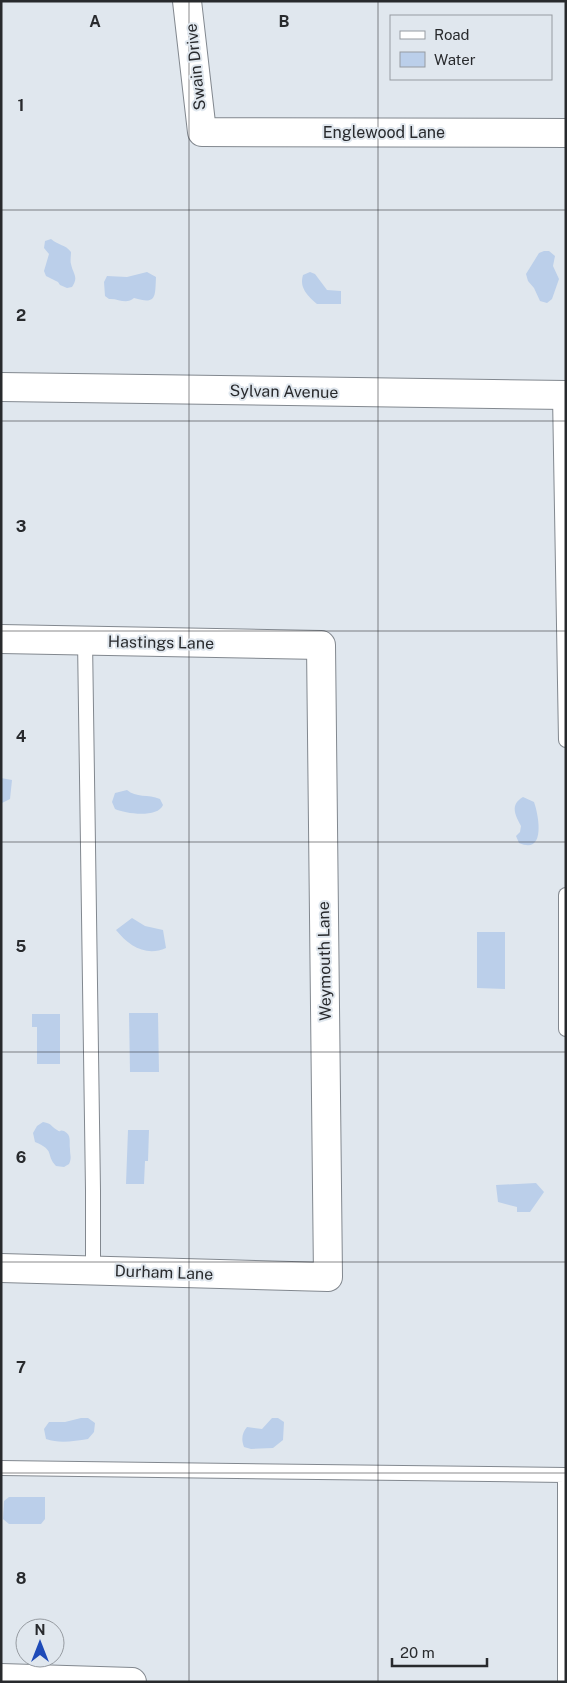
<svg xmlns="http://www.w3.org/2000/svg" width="567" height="1683" font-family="'Public Sans',sans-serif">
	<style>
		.water { fill: #bbcfea }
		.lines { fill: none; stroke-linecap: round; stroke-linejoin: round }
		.service-casing { stroke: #82888f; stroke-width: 16 }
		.minor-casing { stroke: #82888f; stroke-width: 30 }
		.secondary-casing { stroke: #82888f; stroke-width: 30 }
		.service { stroke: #fff; stroke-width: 14 }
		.minor { stroke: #fff; stroke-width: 28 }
		.secondary { stroke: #fff; stroke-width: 28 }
		.grid { fill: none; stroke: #282a2d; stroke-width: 1; stroke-opacity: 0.55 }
		.labels { text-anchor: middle; stroke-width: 4; stroke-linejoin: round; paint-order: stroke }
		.street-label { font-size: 16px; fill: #282a2d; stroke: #e0e7ee }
		.grid-label { font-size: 16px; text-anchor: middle; font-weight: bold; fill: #282a2d; stroke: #e0e7ee; stroke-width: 4; stroke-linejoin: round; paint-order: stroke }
	</style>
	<rect width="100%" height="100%" fill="#e0e7ee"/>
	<!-- water -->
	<g class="water">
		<path d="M 51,239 C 59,246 65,244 71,252 C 71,256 70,261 71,264 C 73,274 79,277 72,287 L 67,288 L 60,285 L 58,282 L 46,276 L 44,271 L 49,254 L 44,248 L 45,241 Z"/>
		<path d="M 544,251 L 549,251 L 555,256 L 553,266 L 559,279 L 552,299 L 547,303 L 540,301 L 534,288 L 528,281 L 526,274 L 539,253 Z"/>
		<path d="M 147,272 L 156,277 C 155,297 157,305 134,298 C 126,305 118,298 109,299 L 105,296 L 104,282 L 107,276 L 127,277 Z"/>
		<path d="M 310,272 L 315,274 L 327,290 L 341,291 L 341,304 L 317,304 C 308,296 299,288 303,275 Z"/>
		<path d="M 1,778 L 12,780 L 10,799 L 2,803 Z"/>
		<path d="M 127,790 C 136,798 148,794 160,799 L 163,805 C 158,818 126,814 115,809 L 112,802 L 115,793 Z"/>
		<path d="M 523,797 L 534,802 C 539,816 546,855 519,843 L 516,836 L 520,832 L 521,826 C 516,816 509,805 523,797 Z"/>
		<path d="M 132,918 L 145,926 L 163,930 L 166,948 C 146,957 129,946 116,930 Z"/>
		<path d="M 477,932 L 505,932 L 505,989 L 477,988 Z"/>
		<path d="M 129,1013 L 158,1013 L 159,1072 L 130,1072 Z"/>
		<path d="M 32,1014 L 60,1014 L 60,1064 L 37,1064 L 37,1027 L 32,1027 Z"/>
		<path d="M 43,1122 C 53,1124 50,1126 57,1130 C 61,1133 59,1129 64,1131 C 72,1135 69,1142 70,1149 C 70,1156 72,1158 69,1164 L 64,1167 L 56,1166 C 45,1154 56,1151 35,1142 L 33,1133 L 37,1126 Z"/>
		<path d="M 128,1130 L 149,1130 L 148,1161 L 145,1161 L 144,1184 L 126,1184 Z"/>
		<path d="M 536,1183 L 544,1192 L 530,1212 L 517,1212 L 517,1207 L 498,1202 L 496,1185 Z"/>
		<path d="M 81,1418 L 88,1418 L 95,1423 L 94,1432 L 88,1439 C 74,1441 60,1444 46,1439 L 44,1429 L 49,1422 L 65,1422 Z"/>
		<path d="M 272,1418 L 278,1418 L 284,1422 L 283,1440 L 273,1448 L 251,1449 L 244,1447 C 241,1439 242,1433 247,1427 L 262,1429 Z"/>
		<path d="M 9,1497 L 45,1497 L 45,1519 L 41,1524 L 9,1524 L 3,1519 L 4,1501 Z"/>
	</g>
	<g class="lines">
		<!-- service casing -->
		<g class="service-casing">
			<g id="service">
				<path d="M 560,395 L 566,740"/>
				<path d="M 85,640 L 93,1190 L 93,1270"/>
				<path d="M 566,895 L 566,1029"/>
				<path d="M 1,1468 L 565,1475 L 565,1682"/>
			</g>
		</g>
		<!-- minor casing -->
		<g class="minor-casing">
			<g id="minor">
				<path d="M 187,1 L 202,132 L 566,133"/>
				<path d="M 1,639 L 321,645 L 328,1277 L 1,1268"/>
				<path d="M 1,1678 L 132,1682"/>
			</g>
		</g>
		<!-- secondary casing -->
		<g class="secondary-casing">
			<path id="secondary" d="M 1,387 L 566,395"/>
		</g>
		<!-- service -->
		<use href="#service" class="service"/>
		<!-- minor -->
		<use href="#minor" class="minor"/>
		<!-- secondary -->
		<use href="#secondary" class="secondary"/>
	</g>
	<!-- grid -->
	<path class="grid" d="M 189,1 L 189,1682M 378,1 L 378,1682M 1,210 L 566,210M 1,421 L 566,421M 1,631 L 566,631M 1,842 L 566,842M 1,1052 L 566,1052M 1,1262 L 566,1262M 1,1473 L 566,1473"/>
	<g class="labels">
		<!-- street labels -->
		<g class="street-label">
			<text transform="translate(195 67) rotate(-96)" y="6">Swain Drive</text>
			<text x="384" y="138">Englewood Lane</text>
			<text transform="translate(284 391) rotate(1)" y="6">Sylvan Avenue</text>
			<text transform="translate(161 642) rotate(1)" y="6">Hastings Lane</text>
			<text transform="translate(324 961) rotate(-91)" y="6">Weymouth Lane</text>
			<text transform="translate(164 1272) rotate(2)" y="6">Durham Lane</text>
		</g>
	</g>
	<g class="grid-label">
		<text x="95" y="27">A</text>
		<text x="284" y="27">B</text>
		<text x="21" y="111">1</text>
		<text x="21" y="321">2</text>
		<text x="21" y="532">3</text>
		<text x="21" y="742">4</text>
		<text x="21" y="952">5</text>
		<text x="21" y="1163">6</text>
		<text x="21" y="1373">7</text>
		<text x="21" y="1584">8</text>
	</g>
	<!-- border -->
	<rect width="567" height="1683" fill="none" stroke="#282a2d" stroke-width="5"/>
	<!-- legend -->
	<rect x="390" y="15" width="162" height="65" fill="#e0e7ee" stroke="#969ba1"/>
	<rect x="400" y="31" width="25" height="8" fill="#ffffff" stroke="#969ba1"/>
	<text x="434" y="40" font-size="15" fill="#282a2d">Road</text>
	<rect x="400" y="52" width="25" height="15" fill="#bbcfea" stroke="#969ba1"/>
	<text x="434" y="65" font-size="15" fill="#282a2d">Water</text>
	<!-- north arrow -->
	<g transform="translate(40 1643)"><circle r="24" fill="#e0e7ee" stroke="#969ba1"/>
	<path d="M0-4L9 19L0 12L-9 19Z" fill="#1f4bb8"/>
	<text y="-8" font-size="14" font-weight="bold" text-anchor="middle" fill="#282a2d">N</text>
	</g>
	<!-- scale -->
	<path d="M392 1658v8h95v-8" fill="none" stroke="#282a2d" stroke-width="2.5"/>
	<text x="400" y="1658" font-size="15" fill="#282a2d" stroke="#e0e7ee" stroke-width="4" paint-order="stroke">20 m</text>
</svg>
